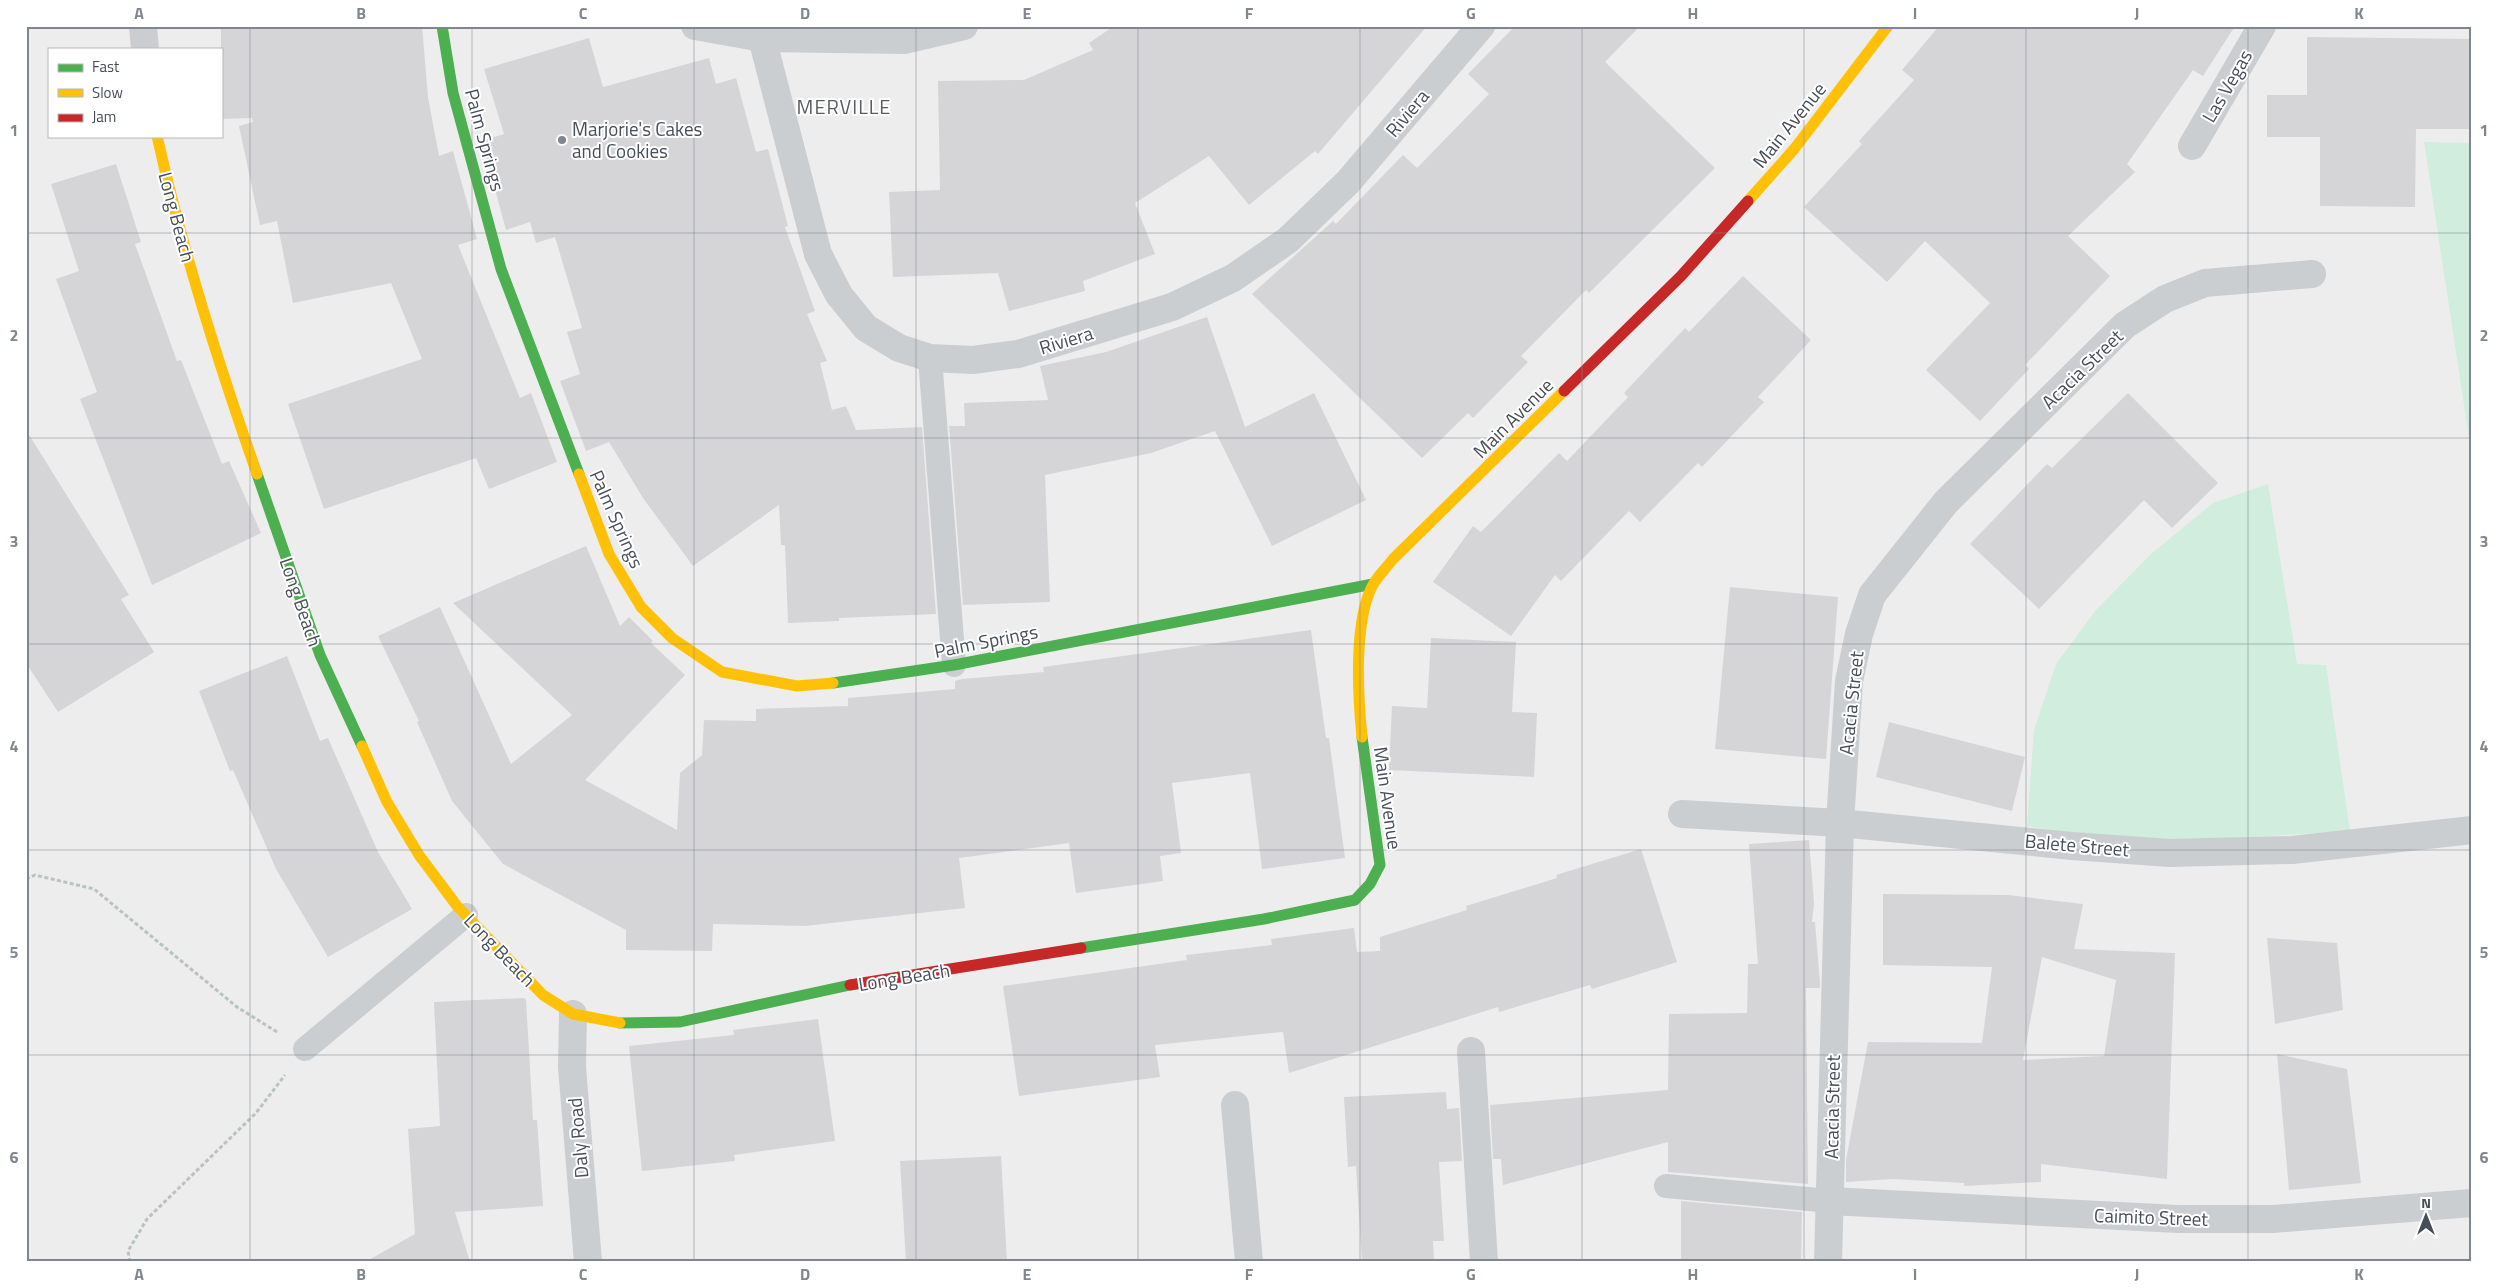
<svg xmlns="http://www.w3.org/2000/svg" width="2498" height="1288" font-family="'Titillium Web',sans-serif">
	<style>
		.green { fill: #d1edde }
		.building { fill: #d5d5d7; fill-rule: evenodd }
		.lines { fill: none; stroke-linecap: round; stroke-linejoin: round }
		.path { stroke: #b7c3c1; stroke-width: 3; stroke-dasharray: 4 2.5; stroke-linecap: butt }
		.lane { stroke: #cbced1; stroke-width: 24 }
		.street { stroke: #cbced1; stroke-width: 28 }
		.fast { stroke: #4caf50; stroke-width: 11 }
		.slow { stroke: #ffc107; stroke-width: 11 }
		.jam { stroke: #c62828; stroke-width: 11 }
		.grid { fill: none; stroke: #80868d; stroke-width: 1; stroke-opacity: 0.55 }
		.poi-dot { fill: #80868d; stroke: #fff; stroke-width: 2 }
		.labels { text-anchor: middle; stroke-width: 4; stroke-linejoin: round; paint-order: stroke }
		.street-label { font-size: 19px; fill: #454e59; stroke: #fff }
		.poi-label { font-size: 19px; fill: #454e59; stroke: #fff; text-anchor: start }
		.neighbourhood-label { font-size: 20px; letter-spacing: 1px; fill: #595c61; stroke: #fff }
		.neatline { fill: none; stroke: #80868d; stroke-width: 2 }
		.grid-label { font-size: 16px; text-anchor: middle; font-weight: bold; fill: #80868d }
	</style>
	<rect width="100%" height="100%" fill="#eeeded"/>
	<!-- green -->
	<g class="green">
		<path d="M 2424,142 L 2472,143 L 2472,457 Z"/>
		<path d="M 2268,484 L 2297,664 L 2326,665 L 2350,831 L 2171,842 L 2076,834 L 2027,826 L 2034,730 L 2056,664 L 2096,610 L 2152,553 L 2213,503 Z"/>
	</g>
	<!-- building -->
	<g class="building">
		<path d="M 221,26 L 422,26 L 428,97 L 439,156 L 453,151 L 477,239 L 458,245 L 520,398 L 531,393 L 557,462 L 489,489 L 476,458 L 324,509 L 288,404 L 422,359 L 391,283 L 293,303 L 277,221 L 260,225 L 239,126 L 253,122 L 252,118 L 221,119 Z"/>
		<path d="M 1114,26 L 1427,26 L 1318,154 L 1315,151 L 1249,205 L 1209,156 L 1135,203 L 1155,254 L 1083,281 L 1085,291 L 1009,311 L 998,273 L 893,277 L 889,192 L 940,190 L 938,81 L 1024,80 L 1093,50 L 1089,43 Z"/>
		<path d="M 1515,26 L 1640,26 L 1605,62 L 1715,168 L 1589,293 L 1586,290 L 1521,356 L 1528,362 L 1473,418 L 1468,413 L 1422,458 L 1252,294 L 1333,221 L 1336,224 L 1403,155 L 1417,168 L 1489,94 L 1468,74 Z"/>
		<path d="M 1939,26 L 2235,26 L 2203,76 L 2193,70 L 2127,164 L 2135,172 L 2068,236 L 2110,276 L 2025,365 L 2029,369 L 1980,421 L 1926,370 L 1990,303 L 1925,241 L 1887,282 L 1804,207 L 1862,144 L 1859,141 L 1914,80 L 1902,70 Z"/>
		<path d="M 2307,37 L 2472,39 L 2472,129 L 2416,129 L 2415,207 L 2320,206 L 2320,137 L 2267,137 L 2267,95 L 2307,95 Z"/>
		<path d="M 589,38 L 603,87 L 709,58 L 716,84 L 736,78 L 756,152 L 768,149 L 788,226 L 785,227 L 815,311 L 807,314 L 827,361 L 820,363 L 832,410 L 846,406 L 856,430 L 922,427 L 936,614 L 839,618 L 839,621 L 788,623 L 785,545 L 781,545 L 779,505 L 693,566 L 643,498 L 609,442 L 586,451 L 560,381 L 580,374 L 567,332 L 582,328 L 555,237 L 536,243 L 530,222 L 506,230 L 482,141 L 504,134 L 484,69 Z"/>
		<path d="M 116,164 L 141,242 L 135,244 L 177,361 L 181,360 L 222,464 L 229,461 L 261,533 L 152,585 L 80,399 L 97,392 L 56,279 L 79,271 L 51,184 Z"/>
		<path d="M 1743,276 L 1811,340 L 1758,397 L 1764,402 L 1702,467 L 1698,463 L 1640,522 L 1629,511 L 1561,581 L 1555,575 L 1511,636 L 1433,582 L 1473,526 L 1481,532 L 1559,453 L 1567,461 L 1628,397 L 1624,393 L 1685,328 L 1689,332 Z"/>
		<path d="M 1207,317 L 1245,427 L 1314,393 L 1366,500 L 1272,546 L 1215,431 L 1151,453 L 1045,475 L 1050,602 L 963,605 L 949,426 L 965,426 L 964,403 L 1048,400 L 1040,366 L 1106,352 Z"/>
		<path d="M 2128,393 L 2218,483 L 2172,528 L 2144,500 L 2039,609 L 1970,544 L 2047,464 L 2052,468 Z"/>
		<path d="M 26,430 L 129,595 L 121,599 L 154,652 L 58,712 L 26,663 Z"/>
		<path d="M 586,546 L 620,626 L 629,617 L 653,641 L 651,643 L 685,675 L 585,780 L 677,830 L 680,773 L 702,755 L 704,720 L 756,721 L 756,709 L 848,706 L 848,698 L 955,689 L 955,681 L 962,679 L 1044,672 L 1043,667 L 1311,630 L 1326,738 L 1329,738 L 1345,858 L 1262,869 L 1250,773 L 1172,783 L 1181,853 L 1160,856 L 1163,881 L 1076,893 L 1069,843 L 959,858 L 965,908 L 805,926 L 713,924 L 712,951 L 626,950 L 626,930 L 503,864 L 452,801 L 417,722 L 419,721 L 378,636 L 440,607 L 511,764 L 572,715 L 453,603 Z"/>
		<path d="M 1730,587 L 1838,597 L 1826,759 L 1715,749 Z"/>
		<path d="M 1431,638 L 1516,642 L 1512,712 L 1537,713 L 1534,777 L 1389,770 L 1392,706 L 1427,708 Z"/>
		<path d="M 287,656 L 320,741 L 328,738 L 378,852 L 412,909 L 328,957 L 276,869 L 233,770 L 230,771 L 199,691 Z"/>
		<path d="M 1889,722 L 2025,757 L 2012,811 L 1876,777 Z"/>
		<path d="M 1809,840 L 1814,903 L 1812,922 L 1815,922 L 1820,983 L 1820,988 L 1806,988 L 1808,1184 L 1668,1172 L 1668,1142 L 1503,1185 L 1501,1159 L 1493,1159 L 1490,1105 L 1668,1090 L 1669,1014 L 1747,1013 L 1748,964 L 1758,964 L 1749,844 Z"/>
		<path d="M 1641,849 L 1677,962 L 1592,989 L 1590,985 L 1499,1012 L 1498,1007 L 1289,1073 L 1283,1032 L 1155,1045 L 1160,1077 L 1019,1096 L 1003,986 L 1187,960 L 1186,955 L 1272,945 L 1271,939 L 1354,928 L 1357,952 L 1380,951 L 1380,937 L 1467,910 L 1466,906 L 1557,878 L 1556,875 Z"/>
		<path d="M 1883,894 L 2008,895 L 2083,904 L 2074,949 L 2175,953 L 2167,1179 L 2041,1164 L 2041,1182 L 1964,1186 L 1964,1183 L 1893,1179 L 1846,1182 L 1846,1160 L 1868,1042 L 1982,1043 L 1992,967 L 1883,965 ZM 2042,957 L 2116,980 L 2104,1056 L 2023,1060 Z"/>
		<path d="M 2267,938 L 2337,943 L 2343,1010 L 2275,1024 Z"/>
		<path d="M 524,998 L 526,1000 L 533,1120 L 537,1120 L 543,1206 L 455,1212 L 470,1262 L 365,1262 L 415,1234 L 408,1129 L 440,1126 L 434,1002 Z"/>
		<path d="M 818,1019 L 835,1141 L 734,1155 L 735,1161 L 642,1171 L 629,1046 L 734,1035 L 733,1030 Z"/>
		<path d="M 2277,1054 L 2347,1069 L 2361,1183 L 2289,1190 Z"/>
		<path d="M 1446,1092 L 1447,1109 L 1459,1108 L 1462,1161 L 1439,1162 L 1444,1241 L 1433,1241 L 1434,1262 L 1362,1262 L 1356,1166 L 1348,1167 L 1344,1097 Z"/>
		<path d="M 1001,1156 L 1007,1262 L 906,1262 L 900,1161 Z"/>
		<path d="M 1681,1201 L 1802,1212 L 1801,1262 L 1681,1262 Z"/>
	</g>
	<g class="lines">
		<!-- path -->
		<g class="path">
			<path d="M 26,879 L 35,875 L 94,889 L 237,1007 L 277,1032"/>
			<path d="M 130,1262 L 128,1251 L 147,1219 L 256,1113 L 285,1075"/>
		</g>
		<!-- lane -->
		<g class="lane">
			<path d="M 930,358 L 954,665"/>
			<path d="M 305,1049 L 466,915"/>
			<path d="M 1666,1186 L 1830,1201"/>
		</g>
		<!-- street -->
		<g class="street">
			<path d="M 143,26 L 145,49"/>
			<path d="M 695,26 L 762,38 L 904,40 L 964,26"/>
			<path d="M 762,26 L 762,38 L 818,254 L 839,295 L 866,328 L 899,348 L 930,358 L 973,360 L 1018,354 L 1172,307 L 1233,278 L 1288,240 L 1348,182 L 1481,26"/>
			<path d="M 2192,146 L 2262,26"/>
			<path d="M 1682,814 L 1840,823 L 2072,846 L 2170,853 L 2292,850 L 2472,830"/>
			<path d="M 573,1014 L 572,1067 L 588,1262"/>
			<path d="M 1471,1051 L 1484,1262"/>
			<path d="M 1235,1105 L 1249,1262"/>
			<path d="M 1830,1201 L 2178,1219 L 2273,1219 L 2472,1203"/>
			<path d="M 1828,1262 L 1840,823 L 1849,681 L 1859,634 L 1872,595 L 1946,502 L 2125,325 L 2165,299 L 2205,283 L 2312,274"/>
		</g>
		<!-- fast -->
		<g class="fast">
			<path d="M 442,26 L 453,93 L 501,269 L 579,474"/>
			<path d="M 257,474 L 320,655 L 362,746"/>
			<path d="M 833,683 L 954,665 L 1373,584"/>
			<path d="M 1081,948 L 1264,919 L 1355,900 L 1370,884 L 1380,865 L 1362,737"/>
			<path d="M 620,1023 L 680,1022 L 850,985"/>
		</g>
		<!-- slow -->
		<g class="slow">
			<path d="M 157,136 C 183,252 218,362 257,474"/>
			<path d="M 1748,201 L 1795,148 L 1888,26"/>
			<path d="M 579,474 L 609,554 L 641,607 L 672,638 L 722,672 L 797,686 L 833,683"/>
			<path d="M 1362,737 C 1358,697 1353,618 1374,583 C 1379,575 1387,567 1393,559 L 1564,391"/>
			<path d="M 362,746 L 387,802 L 419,855 L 457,906 L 543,995 L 573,1014 L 620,1023"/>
		</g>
		<!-- jam -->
		<g class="jam">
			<path d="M 1564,391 L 1681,276 L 1748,201"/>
			<path d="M 850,985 L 1081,948"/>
		</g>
	</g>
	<!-- grid -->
	<path class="grid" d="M 250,26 L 250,1262M 472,26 L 472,1262M 694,26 L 694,1262M 916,26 L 916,1262M 1138,26 L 1138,1262M 1360,26 L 1360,1262M 1582,26 L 1582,1262M 1804,26 L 1804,1262M 2026,26 L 2026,1262M 2248,26 L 2248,1262M 26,233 L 2472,233M 26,438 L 2472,438M 26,644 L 2472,644M 26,850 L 2472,850M 26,1055 L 2472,1055"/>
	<!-- markers -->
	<circle class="poi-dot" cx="562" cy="140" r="5"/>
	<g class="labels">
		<!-- street labels -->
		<g class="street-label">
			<text transform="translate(2227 86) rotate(-60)" y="7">Las Vegas</text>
			<text transform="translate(1407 113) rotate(-50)" y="7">Riviera</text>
			<text transform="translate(1789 125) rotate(-51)" y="7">Main Avenue</text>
			<text transform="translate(485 140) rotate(75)" y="7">Palm Springs</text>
			<text transform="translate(177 217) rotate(75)" y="7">Long Beach</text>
			<text transform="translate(1066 340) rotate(-17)" y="7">Riviera</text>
			<text transform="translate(2082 369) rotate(-44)" y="7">Acacia Street</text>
			<text transform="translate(1513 418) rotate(-45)" y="7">Main Avenue</text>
			<text transform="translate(617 519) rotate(66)" y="7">Palm Springs</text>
			<text transform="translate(301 602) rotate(71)" y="7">Long Beach</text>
			<text transform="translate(986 641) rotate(-11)" y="7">Palm Springs</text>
			<text transform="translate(1851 703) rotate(-84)" y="7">Acacia Street</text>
			<text transform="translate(1388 798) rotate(82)" y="7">Main Avenue</text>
			<text transform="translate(2077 845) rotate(5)" y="7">Balete Street</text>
			<text transform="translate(500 950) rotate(46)" y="7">Long Beach</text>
			<text transform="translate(904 977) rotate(-9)" y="7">Long Beach</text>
			<text transform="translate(1832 1107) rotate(-89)" y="7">Acacia Street</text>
			<text transform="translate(578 1138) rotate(-95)" y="7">Daly Road</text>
			<text transform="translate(2151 1217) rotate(2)" y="7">Caimito Street</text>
		</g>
		<!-- poi labels -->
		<g class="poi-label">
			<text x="572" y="136">Marjorie's Cakes<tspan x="572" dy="22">and Cookies</tspan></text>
		</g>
		<!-- neighbourhood labels -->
		<g class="neighbourhood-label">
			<text x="844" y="114">MERVILLE</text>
		</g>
	</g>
	<!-- border -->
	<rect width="2498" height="1288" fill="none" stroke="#ffffff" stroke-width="55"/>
	<!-- legend -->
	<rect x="48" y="48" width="175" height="90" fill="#ffffff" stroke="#b5b8bd"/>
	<rect x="58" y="64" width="25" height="8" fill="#4caf50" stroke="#b5b8bd"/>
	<text x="92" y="72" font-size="15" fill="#454e59">Fast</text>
	<rect x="58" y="89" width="25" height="8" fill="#ffc107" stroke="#b5b8bd"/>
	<text x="92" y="98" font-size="15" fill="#454e59">Slow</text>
	<rect x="58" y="114" width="25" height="8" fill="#c62828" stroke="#b5b8bd"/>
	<text x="92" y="122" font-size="15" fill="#454e59">Jam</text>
	<!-- north arrow -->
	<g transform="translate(2426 1216)" stroke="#ffffff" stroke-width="4" paint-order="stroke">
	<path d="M0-4L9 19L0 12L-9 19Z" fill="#454e59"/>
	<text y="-8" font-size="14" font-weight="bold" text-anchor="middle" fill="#454e59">N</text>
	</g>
	<rect x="28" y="28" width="2442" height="1232" class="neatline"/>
	<g class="grid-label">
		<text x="139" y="19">A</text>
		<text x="361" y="19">B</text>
		<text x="583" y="19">C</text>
		<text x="805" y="19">D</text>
		<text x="1027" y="19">E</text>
		<text x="1249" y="19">F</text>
		<text x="1471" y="19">G</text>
		<text x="1693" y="19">H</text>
		<text x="1915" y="19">I</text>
		<text x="2137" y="19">J</text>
		<text x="2359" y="19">K</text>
		<text x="14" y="136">1</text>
		<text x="2484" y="136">1</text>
		<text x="14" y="341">2</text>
		<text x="2484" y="341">2</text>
		<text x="14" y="547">3</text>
		<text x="2484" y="547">3</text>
		<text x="14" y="752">4</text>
		<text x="2484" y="752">4</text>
		<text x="14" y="958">5</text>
		<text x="2484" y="958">5</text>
		<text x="14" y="1163">6</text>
		<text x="2484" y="1163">6</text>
		<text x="139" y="1280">A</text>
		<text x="361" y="1280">B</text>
		<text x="583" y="1280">C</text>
		<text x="805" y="1280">D</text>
		<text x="1027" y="1280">E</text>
		<text x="1249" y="1280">F</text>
		<text x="1471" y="1280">G</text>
		<text x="1693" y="1280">H</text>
		<text x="1915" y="1280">I</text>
		<text x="2137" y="1280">J</text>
		<text x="2359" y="1280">K</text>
	</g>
</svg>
